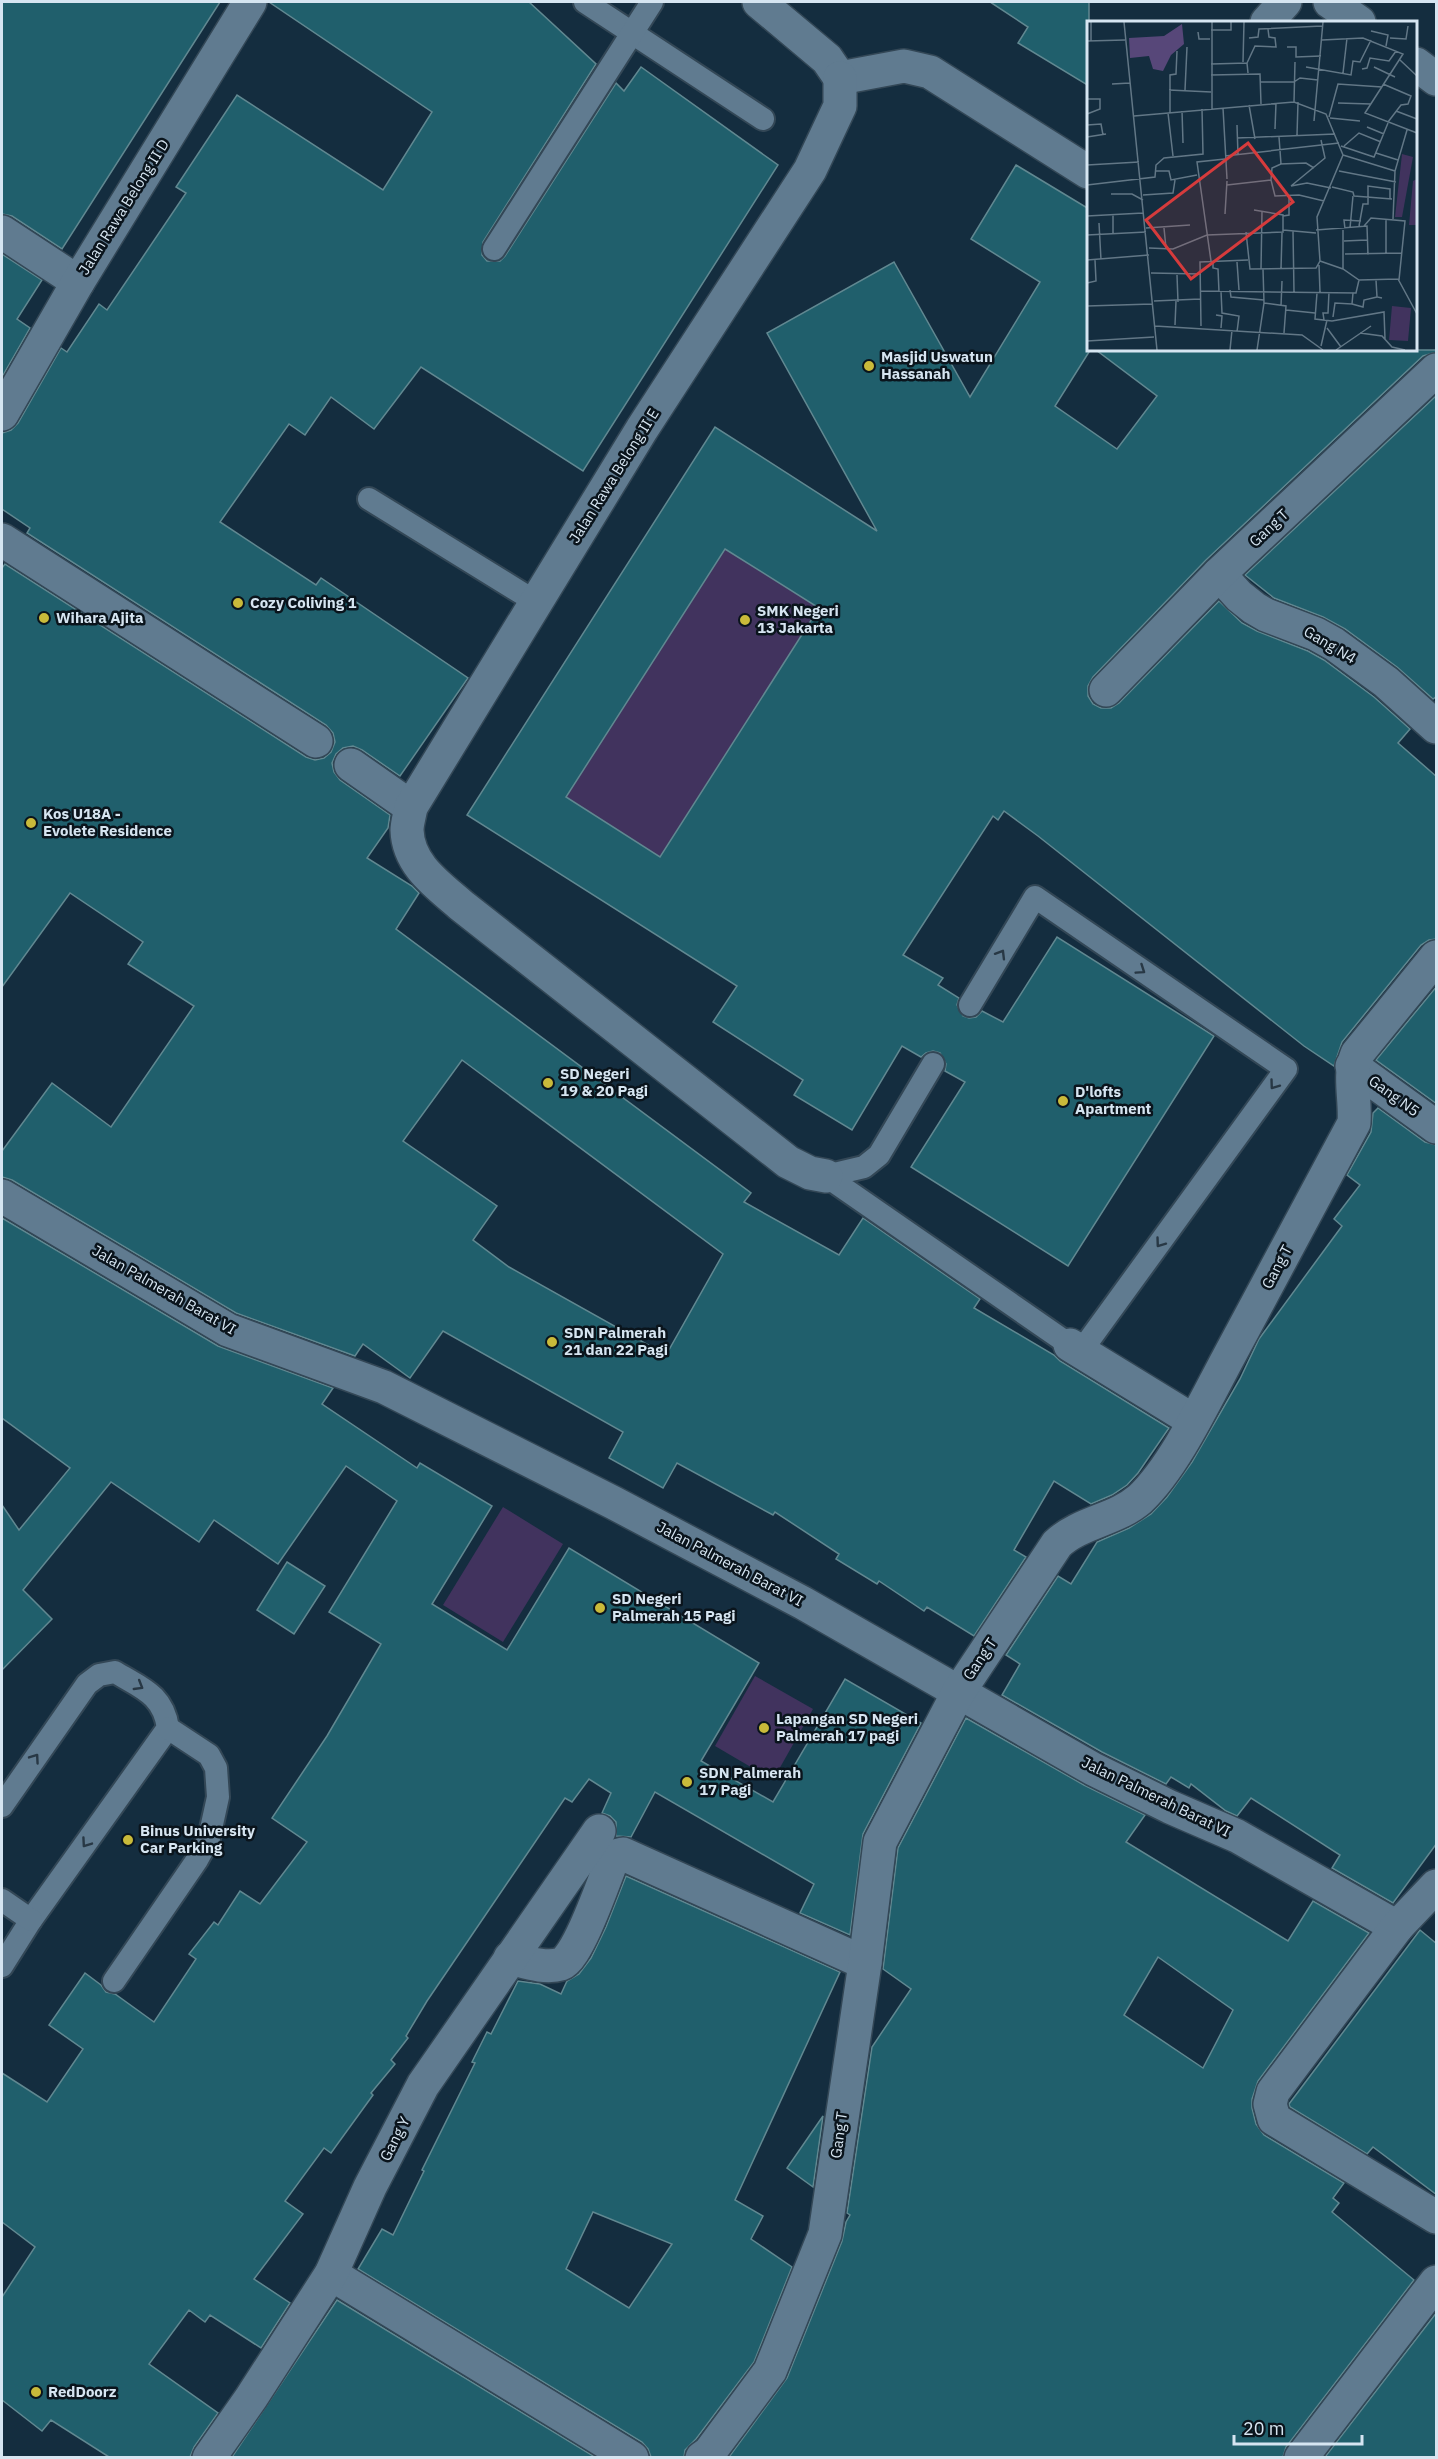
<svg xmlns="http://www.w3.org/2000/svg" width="1438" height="2459" font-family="'IBM Plex Sans',sans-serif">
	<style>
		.green { fill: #41335e }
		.building { fill: #205f6c; stroke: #618891; stroke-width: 1.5; fill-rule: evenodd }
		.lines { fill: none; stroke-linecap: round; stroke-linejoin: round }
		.service-casing { stroke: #334756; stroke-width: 26 }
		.minor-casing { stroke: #334756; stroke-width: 36 }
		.service { stroke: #607b90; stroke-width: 22 }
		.minor { stroke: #607b90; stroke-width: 33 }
		.oneway { stroke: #283845 }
		.poi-dot { fill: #c9ba3a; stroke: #0a141c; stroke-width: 2 }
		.labels { text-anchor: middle; stroke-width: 5; stroke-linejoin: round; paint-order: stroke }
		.street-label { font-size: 15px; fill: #d6e5f1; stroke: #0a141c }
		.poi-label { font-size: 15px; font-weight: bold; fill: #d6e5f1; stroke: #0a141c; text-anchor: start }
		.inset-road { fill: none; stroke: #627786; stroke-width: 1.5 }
		.view { fill: #d63b3c; fill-opacity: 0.15; stroke: #d63b3c; stroke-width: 3 }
		.inset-edge { fill: none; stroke: #d6e5f1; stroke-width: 3 }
	</style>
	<rect width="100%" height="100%" fill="#142d3f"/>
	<!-- green -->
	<g class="green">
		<path d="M 725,549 L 819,608 L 660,857 L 566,797 Z"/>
		<path d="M 503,1507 L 563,1544 L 503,1642 L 443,1605 Z"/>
		<path d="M 755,1676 L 813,1709 L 773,1780 L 715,1746 Z"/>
	</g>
	<!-- building -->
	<g class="building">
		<path d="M 2,2 L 220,2 L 62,249 L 12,216 L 2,214 Z"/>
		<path d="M 269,2 L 529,2 L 596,64 L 483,242 L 482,255 L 487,261 L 500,261 L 505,256 L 616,83 L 624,91 L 641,67 L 778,165 L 583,471 L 421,367 L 374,429 L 331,397 L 305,435 L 289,424 L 220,522 L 316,585 L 321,578 L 468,678 L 400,776 L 362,750 L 353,746 L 343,748 L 336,754 L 332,763 L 334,772 L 340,780 L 390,815 L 388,828 L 367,858 L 412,886 L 419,893 L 396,929 L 751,1193 L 744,1202 L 839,1255 L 863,1218 L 980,1299 L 974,1308 L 1054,1355 L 1060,1361 L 1169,1428 L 1138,1473 L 1127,1485 L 1112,1495 L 1091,1504 L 1054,1481 L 1014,1550 L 1026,1557 L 974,1636 L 927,1607 L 924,1611 L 879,1581 L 877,1584 L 836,1559 L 839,1554 L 775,1512 L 773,1515 L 677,1463 L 663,1488 L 609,1458 L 623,1432 L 443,1331 L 410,1378 L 363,1344 L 355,1356 L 236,1313 L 12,1180 L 2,1177 L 2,1151 L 52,1083 L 111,1127 L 194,1006 L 128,964 L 143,942 L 70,893 L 2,987 L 2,568 L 5,564 L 306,757 L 315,760 L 324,758 L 331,752 L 335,742 L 333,733 L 326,725 L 27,533 L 30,528 L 2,509 L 2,433 L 11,430 L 18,423 L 61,348 L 67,352 L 99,304 L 107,310 L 186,193 L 176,187 L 237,95 L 383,190 L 432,112 ZM 462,1060 L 723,1254 L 666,1355 L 509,1267 L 473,1240 L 497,1206 L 403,1141 Z"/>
		<path d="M 990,2 L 1089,2 L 1089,86 L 1018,43 L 1028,27 Z"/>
		<path d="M 1016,165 L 1089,209 L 1089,352 L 1055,406 L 1117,449 L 1157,396 L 1096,350 L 1437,350 L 1437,352 L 1423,356 L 1206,560 L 1093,677 L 1088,686 L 1088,696 L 1093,704 L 1101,708 L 1111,708 L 1119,703 L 1219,601 L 1242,623 L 1257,631 L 1308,651 L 1324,660 L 1374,697 L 1410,729 L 1398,743 L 1437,777 L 1437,939 L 1429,940 L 1421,945 L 1342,1042 L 1334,1066 L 1304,1046 L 1038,836 L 1004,811 L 998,820 L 993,816 L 903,955 L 943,978 L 938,985 L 959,998 L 957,1005 L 963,1016 L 969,1018 L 976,1017 L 982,1011 L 1003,1022 L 1057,937 L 1214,1036 L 1068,1266 L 911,1167 L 965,1082 L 945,1071 L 946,1064 L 940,1053 L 933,1051 L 926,1053 L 921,1057 L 902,1046 L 852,1130 L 794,1095 L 803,1080 L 713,1022 L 737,986 L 467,815 L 715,427 L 877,531 L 767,333 L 894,262 L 970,397 L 1040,282 L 971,239 ZM 725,549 L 819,608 L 660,857 L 566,797 Z"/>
		<path d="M 2,254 L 42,280 L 17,319 L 30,328 L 2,377 Z"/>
		<path d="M 1437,395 L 1437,696 L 1433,699 L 1397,667 L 1345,629 L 1323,617 L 1274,598 L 1245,575 Z"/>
		<path d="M 1437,986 L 1437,1104 L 1376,1060 Z"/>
		<path d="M 1378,1108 L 1425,1142 L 1437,1145 L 1437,1843 L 1393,1903 L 1332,1868 L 1340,1855 L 1251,1798 L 1237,1816 L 1226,1811 L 1191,1784 L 1189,1788 L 1171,1777 L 1166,1784 L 1102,1752 L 1002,1695 L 1020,1664 L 1006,1655 L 1058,1576 L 1071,1584 L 1097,1542 L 1129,1528 L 1151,1514 L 1167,1497 L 1192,1462 L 1240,1379 L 1259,1339 L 1342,1226 L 1334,1219 L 1360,1185 L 1347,1175 L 1371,1132 L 1373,1113 Z"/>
		<path d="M 2,1218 L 218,1346 L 333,1388 L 322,1404 L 417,1468 L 420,1463 L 492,1506 L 432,1604 L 507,1650 L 569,1548 L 759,1663 L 701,1761 L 773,1802 L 845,1679 L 921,1723 L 863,1834 L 850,1935 L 800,1913 L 814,1884 L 655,1792 L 631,1837 L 616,1836 L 616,1822 L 610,1816 L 602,1813 L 611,1793 L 589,1779 L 572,1802 L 565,1798 L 427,2001 L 406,2036 L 408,2038 L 391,2060 L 395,2064 L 371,2093 L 373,2095 L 331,2153 L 324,2148 L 285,2201 L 303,2214 L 254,2279 L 290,2303 L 261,2348 L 210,2315 L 205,2322 L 189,2310 L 149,2364 L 218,2413 L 194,2447 L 190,2457 L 109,2457 L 51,2420 L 42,2431 L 2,2400 L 2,2297 L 35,2247 L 2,2222 L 2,2073 L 47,2102 L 83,2049 L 49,2025 L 85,1973 L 101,1985 L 106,1992 L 115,1994 L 154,2022 L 196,1959 L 189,1954 L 214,1922 L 218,1925 L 240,1891 L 260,1904 L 307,1842 L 272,1818 L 327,1736 L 381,1644 L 329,1612 L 397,1501 L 346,1466 L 278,1564 L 214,1520 L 199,1542 L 111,1482 L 23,1590 L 52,1619 L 2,1670 L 2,1505 L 19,1530 L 70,1468 L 2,1418 Z"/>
		<path d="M 287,1562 L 325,1586 L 294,1634 L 257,1610 Z"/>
		<path d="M 966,1718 L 1084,1785 L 1145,1815 L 1126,1842 L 1288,1941 L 1313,1901 L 1369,1933 L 1258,2081 L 1252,2099 L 1252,2108 L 1256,2124 L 1264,2135 L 1344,2183 L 1333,2198 L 1339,2203 L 1332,2212 L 1414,2280 L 1286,2447 L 1283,2457 L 729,2457 L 787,2378 L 842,2241 L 846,2222 L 850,2215 L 847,2213 L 872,2047 L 911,1989 L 883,1969 L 898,1848 ZM 1158,1957 L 1233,2010 L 1203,2068 L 1124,2015 Z"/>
		<path d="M 626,1876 L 840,1972 L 735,2200 L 763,2216 L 751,2239 L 792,2267 L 754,2362 L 696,2439 L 685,2450 L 684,2457 L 651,2457 L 648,2449 L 642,2442 L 358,2269 L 382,2229 L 393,2235 L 424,2171 L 422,2170 L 475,2063 L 472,2062 L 487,2032 L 491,2034 L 518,1981 L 540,1984 L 561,1994 L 567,1981 L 579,1974 L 591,1958 L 606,1927 ZM 593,2212 L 672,2244 L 629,2308 L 566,2269 Z"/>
		<path d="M 1420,1930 L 1437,1944 L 1437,2195 L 1373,2147 L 1367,2154 L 1290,2107 L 1289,2104 Z"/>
		<path d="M 823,2116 L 813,2187 L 787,2168 Z"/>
		<path d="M 337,2300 L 595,2457 L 232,2457 Z"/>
		<path d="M 1437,2312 L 1437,2457 L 1325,2457 Z"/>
	</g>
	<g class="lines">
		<!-- service casing -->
		<g class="service-casing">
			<g id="service">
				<path d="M 585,2 L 763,119"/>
				<path d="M 494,249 L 652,2"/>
				<path d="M 369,499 L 536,602"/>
				<path d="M 933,1064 L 879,1155 L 864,1167 L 826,1176 L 1070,1345 L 1087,1343 L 1286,1069 L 1035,897 L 970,1005"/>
				<path d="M 2,1806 L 87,1684 L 99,1675 L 115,1672 C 141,1688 163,1694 168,1728 L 31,1920 L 2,1966"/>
				<path d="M 2,1900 L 31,1920"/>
				<path d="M 114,1981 L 197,1860 L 209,1838 L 218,1797 L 216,1768 L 209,1755 L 168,1728"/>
			</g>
		</g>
		<!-- minor casing -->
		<g class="minor-casing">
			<g id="minor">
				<path d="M 759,2 L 827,59 L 840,78"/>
				<path d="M 1330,2 L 1359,22"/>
				<path d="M 1267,22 L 1285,2"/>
				<path d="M 1416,64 L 1436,79"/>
				<path d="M 840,78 L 904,66 L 930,72 L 1088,172"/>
				<path d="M 2,232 L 78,282"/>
				<path d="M 2,414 L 78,282 L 250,2"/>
				<path d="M 2,540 L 316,741"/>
				<path d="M 1219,574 L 1239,596 L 1254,608 L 1266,615 L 1316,634 L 1334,644 L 1386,682 L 1436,727"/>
				<path d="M 1106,690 L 1219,574 L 1436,370"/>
				<path d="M 351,765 L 411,807"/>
				<path d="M 1352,1066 L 1436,1127"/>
				<path d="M 826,1176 L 810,1173 L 788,1162 L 462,906 C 438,885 408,865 407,830 C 407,823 410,814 411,807 L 642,429 L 810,170 L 840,106 L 840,78"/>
				<path d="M 2,1196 L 228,1330 L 384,1387 L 614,1503 L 803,1603 L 1093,1769 L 1170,1807 L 1237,1836 L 1397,1927"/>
				<path d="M 1070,1345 L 1194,1421"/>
				<path d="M 1436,1886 L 1397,1927 L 1273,2092 L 1270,2104 L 1274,2119 L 1436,2217"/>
				<path d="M 510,1958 C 526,1962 545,1969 561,1964 C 577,1959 603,1884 610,1866 L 615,1856 L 623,1854 L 865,1963"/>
				<path d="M 331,2274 L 632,2458"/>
				<path d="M 209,2458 L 251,2398 L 331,2274 L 370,2187 L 423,2085 L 599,1831"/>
				<path d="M 702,2458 L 709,2453 L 770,2371 L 825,2234 L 865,1963 L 880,1842 L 958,1693 L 1057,1544 C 1080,1522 1116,1520 1140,1499 C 1174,1467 1205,1401 1227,1360 C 1269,1281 1312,1202 1354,1123 C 1356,1100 1348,1075 1357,1054 L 1436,957"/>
				<path d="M 1301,2458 L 1436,2282"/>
			</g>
		</g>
		<!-- service -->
		<use href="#service" class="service"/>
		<!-- minor -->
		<use href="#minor" class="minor"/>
	</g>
	<!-- one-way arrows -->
	<defs><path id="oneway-chevron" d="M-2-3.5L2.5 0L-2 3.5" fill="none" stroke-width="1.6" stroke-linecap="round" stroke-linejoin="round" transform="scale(1.5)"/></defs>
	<g class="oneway">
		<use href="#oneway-chevron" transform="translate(1001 954) rotate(-59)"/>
		<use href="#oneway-chevron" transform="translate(1141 970) rotate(34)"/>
		<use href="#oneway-chevron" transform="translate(1274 1085) rotate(126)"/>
		<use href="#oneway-chevron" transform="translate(1160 1243) rotate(126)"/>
		<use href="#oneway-chevron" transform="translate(139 1686) rotate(31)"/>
		<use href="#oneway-chevron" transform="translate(35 1758) rotate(-55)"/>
		<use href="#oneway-chevron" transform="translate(86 1843) rotate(125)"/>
	</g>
	<!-- markers -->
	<g class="poi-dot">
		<circle cx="869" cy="366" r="6"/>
		<circle cx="238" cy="603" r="6"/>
		<circle cx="44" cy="618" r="6"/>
		<circle cx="745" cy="620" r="6"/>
		<circle cx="31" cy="823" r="6"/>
		<circle cx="548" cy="1083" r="6"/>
		<circle cx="1063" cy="1101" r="6"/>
		<circle cx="552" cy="1342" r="6"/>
		<circle cx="600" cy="1608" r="6"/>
		<circle cx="764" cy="1728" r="6"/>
		<circle cx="687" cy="1782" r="6"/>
		<circle cx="128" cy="1840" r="6"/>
		<circle cx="36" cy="2392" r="6"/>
	</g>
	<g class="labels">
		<!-- street labels -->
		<g class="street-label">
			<text transform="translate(124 207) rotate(-58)" y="5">Jalan Rawa Belong II D</text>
			<text transform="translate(614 476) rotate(-58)" y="5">Jalan Rawa Belong II E</text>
			<text transform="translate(1269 528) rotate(-43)" y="5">Gang T</text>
			<text transform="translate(1330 645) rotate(31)" y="5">Gang N4</text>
			<text transform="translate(1394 1096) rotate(36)" y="5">Gang N5</text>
			<text transform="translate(1277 1267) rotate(-62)" y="5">Gang T</text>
			<text transform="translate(164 1290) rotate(30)" y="5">Jalan Palmerah Barat VI</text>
			<text transform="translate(730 1564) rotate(28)" y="5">Jalan Palmerah Barat VI</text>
			<text transform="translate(980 1659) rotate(-56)" y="5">Gang T</text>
			<text transform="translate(1156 1797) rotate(26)" y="5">Jalan Palmerah Barat VI</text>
			<text transform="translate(839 2135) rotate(-82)" y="5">Gang T</text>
			<text transform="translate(395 2139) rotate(-63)" y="5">Gang Y</text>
		</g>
		<!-- poi labels -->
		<g class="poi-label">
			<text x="881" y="362">Masjid Uswatun<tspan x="881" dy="17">Hassanah</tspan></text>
			<text x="250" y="608">Cozy Coliving 1</text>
			<text x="757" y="616">SMK Negeri<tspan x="757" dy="17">13 Jakarta</tspan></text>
			<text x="56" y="623">Wihara Ajita</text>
			<text x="43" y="819">Kos U18A -<tspan x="43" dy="17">Evolete Residence</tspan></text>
			<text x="560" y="1079">SD Negeri<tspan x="560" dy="17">19 &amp; 20 Pagi</tspan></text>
			<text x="1075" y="1097">D'lofts<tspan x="1075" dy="17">Apartment</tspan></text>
			<text x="564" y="1338">SDN Palmerah<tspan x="564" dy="17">21 dan 22 Pagi</tspan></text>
			<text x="612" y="1604">SD Negeri<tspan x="612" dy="17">Palmerah 15 Pagi</tspan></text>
			<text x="776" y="1724">Lapangan SD Negeri<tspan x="776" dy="17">Palmerah 17 pagi</tspan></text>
			<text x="699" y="1778">SDN Palmerah<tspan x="699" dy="17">17 Pagi</tspan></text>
			<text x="140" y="1836">Binus University<tspan x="140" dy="17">Car Parking</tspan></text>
			<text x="48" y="2397">RedDoorz</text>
		</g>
	</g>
	<!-- overview -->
	<g transform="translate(1087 21)">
		<rect width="330" height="330" fill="#142d3f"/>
		<path d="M 315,133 L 326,136 L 315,196 L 308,196 ZM 330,158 L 330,204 L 322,204 L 326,160 ZM 305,285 L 324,287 L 321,320 L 302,319 Z" fill="#41335e"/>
		<path d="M 95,3 L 97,23 L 84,34 L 76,50 L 66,48 L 62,35 L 43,37 L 42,17 L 77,15 Z" fill="#574779"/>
		<path class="inset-road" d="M 37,1 L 70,329M 124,9 L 144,9 L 144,1M 284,10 L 301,14 L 299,25M 111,11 L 112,18 L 123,18M 162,17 L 171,16 L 172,8 L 235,5M 303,17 L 319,18 L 321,5M 235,19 L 276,17 L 316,33 L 278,92 L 330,112M 0,20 L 38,19M 4,20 L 4,1M 200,26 L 209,26 L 209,36 L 234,35M 313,39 L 330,55M 156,41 L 157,1M 160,42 L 168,25 L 189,26 L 188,17 L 182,16 L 181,8M 124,43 L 160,42 L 161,52M 219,46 L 264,54 L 266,40 L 273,41 L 284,19M 287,46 L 308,56M 275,48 L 280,47 L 283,37 L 302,40 L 309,30M 256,52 L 260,17M 124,54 L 173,53 L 174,83M 173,61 L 207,61M 207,61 L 213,57 L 231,59M 25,63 L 43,62M 296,63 L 324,75 L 321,83 L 314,84 L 301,101M 82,69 L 124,71M 98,69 L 100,26M 0,78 L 13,78 L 13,88 L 0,93M 207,81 L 208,41M 251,82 L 284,83M 162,84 L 168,118M 136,87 L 140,158M 125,88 L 125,1M 95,90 L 96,122M 309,90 L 330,98M 81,92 L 86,135M 83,92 L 83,54 L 89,53 L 90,30M 47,95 L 207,81 L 239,93 L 256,134 L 230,196 L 233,240M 242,96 L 251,63 L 295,66M 243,97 L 273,100M 227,100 L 236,1M 0,104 L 14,103 L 16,114M 150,104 L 151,134M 280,106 L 297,113M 188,108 L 189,82M 210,114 L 211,81M 0,116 L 19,113M 192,116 L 194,143 L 185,147 L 184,159 L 188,175 L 212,174 L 237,180M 150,117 L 248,113M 254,125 L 287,136 L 301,102M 257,125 L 272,112 L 294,121M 289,132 L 311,139M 256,134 L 308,150M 138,135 L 252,122M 193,143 L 219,142 L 227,147M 0,144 L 52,141M 69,150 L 82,150 L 84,159 L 110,154M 252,150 L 309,161M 0,164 L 68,156 L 69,144 L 77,137 L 116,133 L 115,88M 140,164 L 184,159M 204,165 L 238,137 L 234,119M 204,165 L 220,162 L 244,167M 245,166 L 266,171 L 267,175M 24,173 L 45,173 L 56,179M 56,174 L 86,172 L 88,159M 267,175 L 305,178M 26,193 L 26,213M 138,193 L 140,160M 0,195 L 56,192M 196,195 L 202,194 L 202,175M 306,198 L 308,150 L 320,109M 299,199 L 299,233M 12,202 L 14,239M 272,205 L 276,183 L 281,183 L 281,165 L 303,168 L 303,178M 277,205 L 284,197 L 318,200 L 312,259M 59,207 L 103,204M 77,207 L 79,227M 263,207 L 266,175M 258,208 L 257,199 L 274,200M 196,209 L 229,212M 229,209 L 280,205 L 281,234M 256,209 L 256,248M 206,210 L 207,271M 159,211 L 163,248 L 229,247 L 233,240M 0,214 L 59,211M 257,220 L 280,219M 62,227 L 86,228 L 120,214 L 196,211 L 196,194 L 167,189M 258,233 L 315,232M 0,239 L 62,234M 124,240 L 110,141 L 138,138M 126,240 L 126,247 L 131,248 L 132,271M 233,240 L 256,248 L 272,259 L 311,258 L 330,293M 150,241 L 152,269M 232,244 L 233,271M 174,248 L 175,190M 194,248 L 195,212M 64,252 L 114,253M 90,254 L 91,281M 289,259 L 290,276 L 295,277M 0,262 L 9,260 L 8,239M 143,269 L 144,276 L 177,279M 114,270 L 269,272 L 272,259M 134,270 L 135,292 L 152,295 L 150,311M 230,272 L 228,298 L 245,300 L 297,291 L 298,318M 67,280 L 113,278M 177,282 L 199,285 L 197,312M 265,283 L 276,286 L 277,279 L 290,276M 0,285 L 65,283M 194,285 L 195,260M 199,289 L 228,292M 129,294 L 135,295 L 134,307M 246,296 L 248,282 L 265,283 L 266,272M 237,299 L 236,292 L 241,292 L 242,271M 88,304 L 89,280M 68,305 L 215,314 L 236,329M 114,305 L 113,241 L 161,239M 240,307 L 254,326M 273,312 L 295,315 L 305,326 L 318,329M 0,320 L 67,316M 234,325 L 240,299M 143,329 L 145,309M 170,329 L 177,282 L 176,248M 249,329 L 284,305"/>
		<path class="view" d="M 161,122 L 206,181 L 104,258 L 59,199 Z"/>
		<rect width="330" height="330" class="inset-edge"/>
	</g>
	<!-- border -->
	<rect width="1438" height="2459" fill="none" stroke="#d6e5f1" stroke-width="6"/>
	<!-- scale -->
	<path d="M1234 2435v9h128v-9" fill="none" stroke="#d6e5f1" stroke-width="3"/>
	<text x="1243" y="2435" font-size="18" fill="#d6e5f1" stroke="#0a141c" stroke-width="4.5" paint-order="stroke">20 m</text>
</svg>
